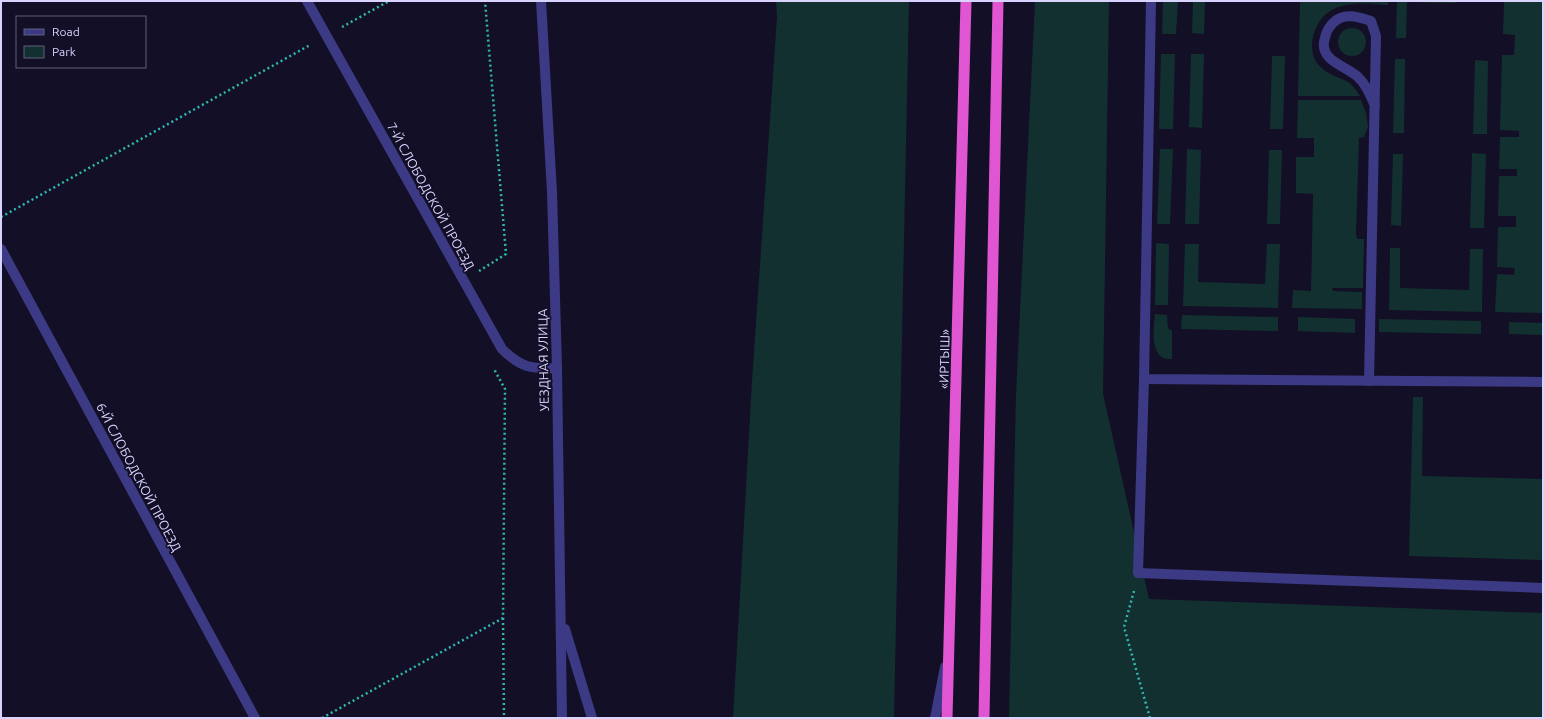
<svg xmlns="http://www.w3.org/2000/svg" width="1544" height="719" font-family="Ubuntu,sans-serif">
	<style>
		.green { fill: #12302f }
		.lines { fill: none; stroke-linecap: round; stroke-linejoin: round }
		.path { stroke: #2fb8b0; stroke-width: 2.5; stroke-dasharray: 2 3; stroke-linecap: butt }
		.service { stroke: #3d3a85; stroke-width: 10 }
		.minor { stroke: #3d3a85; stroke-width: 10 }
		.tertiary { stroke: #3d3a85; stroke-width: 10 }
		.trunk { stroke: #e055d1; stroke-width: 11 }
		.labels { text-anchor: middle; stroke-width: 3.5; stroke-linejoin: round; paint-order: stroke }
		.street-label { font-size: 13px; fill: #d9d4ff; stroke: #130f26 }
	</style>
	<rect width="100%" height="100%" fill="#130f26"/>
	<!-- green -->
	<g class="green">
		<path d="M 776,1 L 909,1 L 894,718 L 733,718 L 752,381 L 777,17 Z"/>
		<path d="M 1035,1 L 1109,1 L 1103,394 L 1149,599 L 1543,613 L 1543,718 L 1009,718 L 1016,394 Z"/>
		<path d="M 1163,1 L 1178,1 L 1176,34 L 1162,34 Z"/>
		<path d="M 1193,1 L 1205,1 L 1204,34 L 1192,33 Z"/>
		<path d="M 1300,1 L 1388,1 L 1388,5 C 1356,2 1322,0 1313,37 C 1311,45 1312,56 1317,63 C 1325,74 1337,76 1348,82 C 1353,85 1357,92 1360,96 L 1298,96 Z"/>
		<path d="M 1397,1 L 1456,1 L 1456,3 L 1407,2 L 1406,38 L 1396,38 Z"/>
		<path d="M 1504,1 L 1543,1 L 1543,313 L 1495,312 L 1497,274 L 1514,275 L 1515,268 L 1497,267 L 1498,227 L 1516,227 L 1516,216 L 1498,216 L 1499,176 L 1517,176 L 1517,169 L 1499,169 L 1500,137 L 1519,137 L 1519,131 L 1500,130 L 1502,55 L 1514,55 L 1515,35 L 1503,34 Z"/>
		<circle cx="1352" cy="42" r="14"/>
		<path d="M 1161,54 L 1175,54 L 1173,129 L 1159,129 Z"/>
		<path d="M 1191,54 L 1204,54 L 1202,128 L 1189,127 Z"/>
		<path d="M 1272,56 L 1285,56 L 1283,129 L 1270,129 Z"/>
		<path d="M 1395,59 L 1405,59 L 1404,133 L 1393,133 Z"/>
		<path d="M 1475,60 L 1488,61 L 1487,134 L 1473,134 Z"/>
		<path d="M 1298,100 L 1361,100 L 1366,113 L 1368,127 L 1364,137 L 1359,138 L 1356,233 L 1357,239 L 1364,239 L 1363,288 L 1332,288 L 1333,291 L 1362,292 L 1362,309 L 1292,308 L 1293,290 L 1311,291 L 1313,194 L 1296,193 L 1296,157 L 1314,157 L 1314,138 L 1297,138 Z"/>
		<path d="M 1160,149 L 1173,149 L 1170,224 L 1157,224 Z"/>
		<path d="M 1187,149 L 1201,150 L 1199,224 L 1185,224 Z"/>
		<path d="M 1269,150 L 1282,150 L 1280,224 L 1267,224 Z"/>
		<path d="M 1472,153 L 1486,154 L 1484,228 L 1470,228 Z"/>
		<path d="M 1393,154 L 1403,154 L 1401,226 L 1391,225 Z"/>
		<path d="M 1156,243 L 1169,244 L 1168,305 L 1155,305 Z"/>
		<path d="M 1185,244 L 1199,244 L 1198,282 L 1265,284 L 1267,244 L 1280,244 L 1278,308 L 1183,306 Z"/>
		<path d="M 1390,248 L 1400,248 L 1400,288 L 1469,290 L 1470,249 L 1483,249 L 1482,312 L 1389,310 Z"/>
		<path d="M 1155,314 L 1167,315 L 1168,328 L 1172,331 L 1172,359 C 1169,359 1165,359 1163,358 C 1150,350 1154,326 1155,314 Z"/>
		<path d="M 1182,315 L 1278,317 L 1278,331 L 1181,329 Z"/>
		<path d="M 1298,317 L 1355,319 L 1355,333 L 1298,331 Z"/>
		<path d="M 1379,319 L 1481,321 L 1481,334 L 1379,332 Z"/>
		<path d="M 1509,322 L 1543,323 L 1543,335 L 1509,334 Z"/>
		<path d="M 1413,397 L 1423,397 L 1422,476 L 1543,479 L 1543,560 L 1409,556 Z"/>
	</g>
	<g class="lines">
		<!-- path -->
		<g class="path">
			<path d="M 342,27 L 389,1"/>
			<path d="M 1,217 L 310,45"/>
			<path d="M 479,271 L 506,254 L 485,1"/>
			<path d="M 1134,591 L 1124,627 L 1150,718"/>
			<path d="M 503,618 L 504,718"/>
			<path d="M 322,718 L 503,618 L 505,389 L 494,369"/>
		</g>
		<!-- service -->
		<g class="service">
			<path d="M 1151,1 L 1144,379 L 1543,382"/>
			<path d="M 1144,379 L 1138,573 L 1543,588"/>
			<path d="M 1369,381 L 1376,36 L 1371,21 C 1358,17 1344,12 1333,23 C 1327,29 1326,33 1324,42 C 1321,61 1346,66 1358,77 C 1366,84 1371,96 1375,106"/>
		</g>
		<!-- minor -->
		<g class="minor">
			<path d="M 307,1 L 502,349 C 521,368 531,369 557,368"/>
			<path d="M 1,249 L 255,718"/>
		</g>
		<!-- tertiary -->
		<g class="tertiary">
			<path d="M 541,1 L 552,192 L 557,368 L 562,718"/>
			<path d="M 565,629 L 592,718"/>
			<path d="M 935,718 L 945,667"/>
		</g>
		<!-- trunk -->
		<g class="trunk">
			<path d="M 947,718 L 966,1"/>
			<path d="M 984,718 L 998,1"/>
		</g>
	</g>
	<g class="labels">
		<!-- street labels -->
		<g class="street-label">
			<text transform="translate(431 196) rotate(61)" y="5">7-Й СЛОБОДСКОЙ ПРОЕЗД</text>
			<text transform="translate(944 359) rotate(-89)" y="5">«ИРТЫШ»</text>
			<text transform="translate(543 360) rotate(-91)" y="5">УЕЗДНАЯ УЛИЦА</text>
			<text transform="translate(139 477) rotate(62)" y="5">6-Й СЛОБОДСКОЙ ПРОЕЗД</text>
		</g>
	</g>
	<!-- border -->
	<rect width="1544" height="719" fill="none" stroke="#d9d4ff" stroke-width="4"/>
	<!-- legend -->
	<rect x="16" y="16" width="130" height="52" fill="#130f26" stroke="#625e7d"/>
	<rect x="24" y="29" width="20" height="6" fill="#3d3a85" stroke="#625e7d"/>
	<text x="52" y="36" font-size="12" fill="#d9d4ff">Road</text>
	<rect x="24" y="46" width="20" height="12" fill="#12302f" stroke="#625e7d"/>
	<text x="52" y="56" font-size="12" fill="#d9d4ff">Park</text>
</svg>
